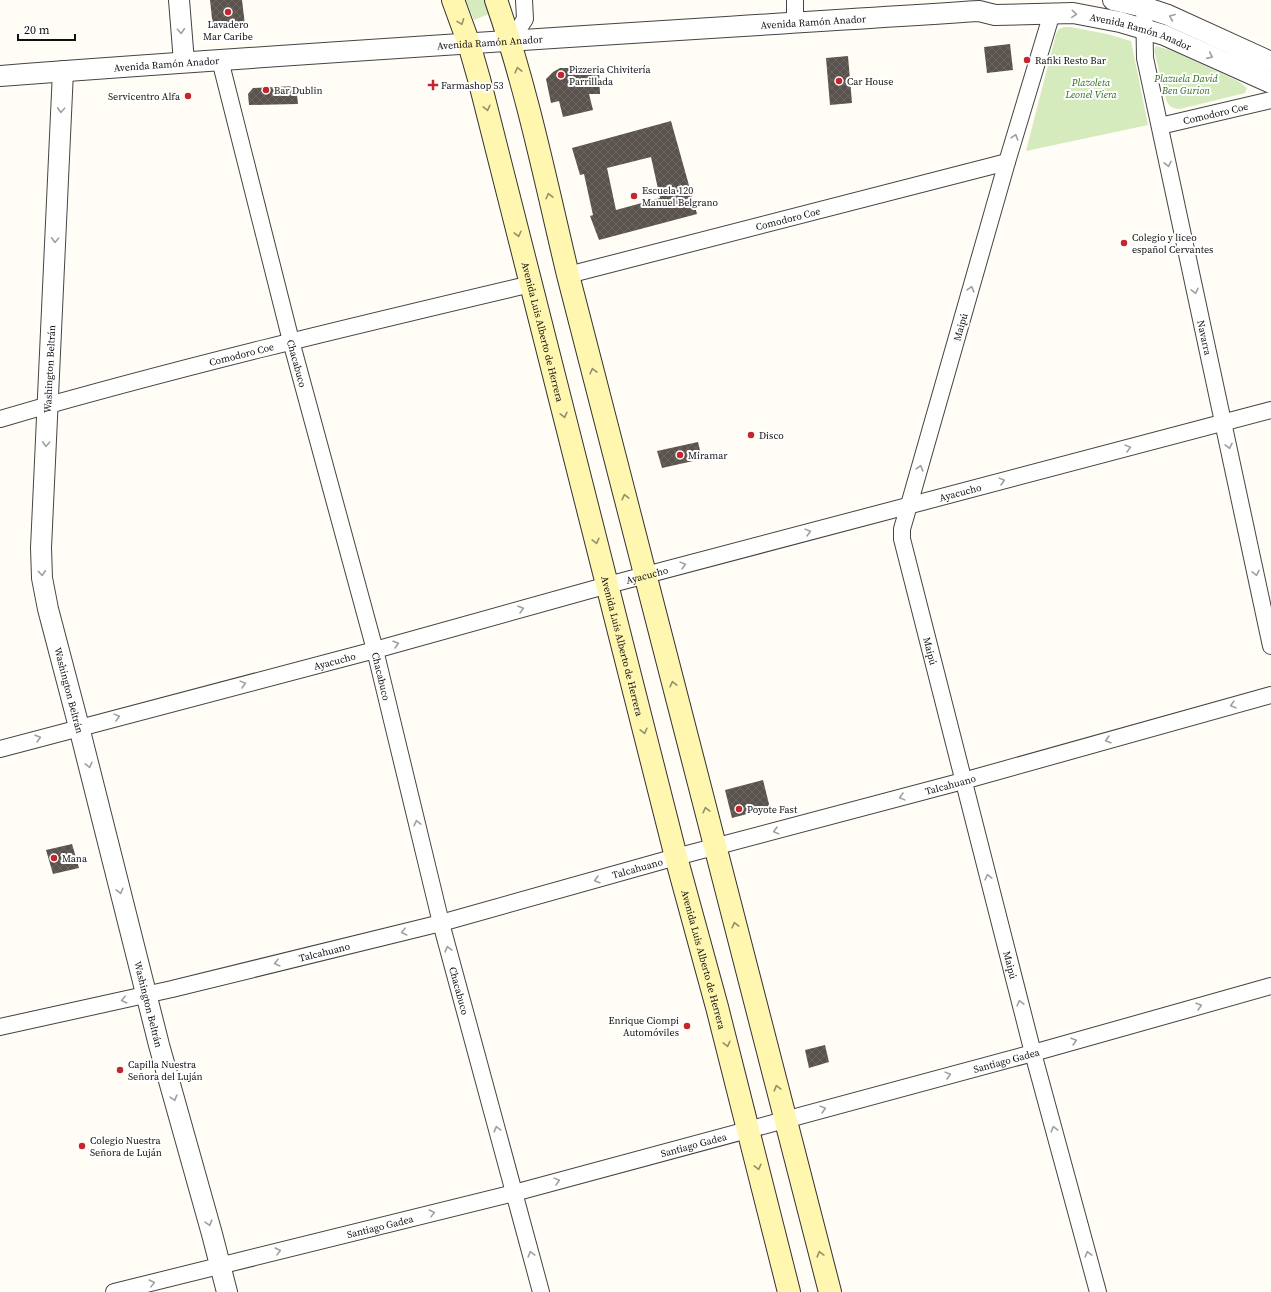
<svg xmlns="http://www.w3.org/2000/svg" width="1271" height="1292" font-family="'Source Serif 4',serif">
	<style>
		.grass { fill: #d5ebbd }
		.building { fill: url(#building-cross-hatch); fill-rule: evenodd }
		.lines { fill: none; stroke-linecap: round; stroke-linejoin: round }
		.minor-casing { stroke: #444; stroke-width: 18 }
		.tertiary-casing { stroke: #444; stroke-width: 22 }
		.secondary-casing { stroke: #333; stroke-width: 24 }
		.minor { stroke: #fff; stroke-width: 16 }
		.tertiary { stroke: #fff; stroke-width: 20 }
		.secondary { stroke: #fff6b0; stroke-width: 22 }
		.oneway { stroke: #a0a0a0 }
		.oneway2 { stroke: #948f68 }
		.poi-dot { fill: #c4262e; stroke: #fff; stroke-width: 1.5 }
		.labels { text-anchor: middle; stroke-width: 4; stroke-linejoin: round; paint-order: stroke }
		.street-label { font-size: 10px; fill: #111; stroke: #fff }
		.poi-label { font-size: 10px; fill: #111; stroke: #fff; text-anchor: start }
		.park-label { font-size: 10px; font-style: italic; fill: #2f6b1f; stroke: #fff }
	</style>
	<defs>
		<pattern id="building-cross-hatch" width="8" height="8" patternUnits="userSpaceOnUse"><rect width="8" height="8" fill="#5a524d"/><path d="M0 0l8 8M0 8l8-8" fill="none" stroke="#6d6662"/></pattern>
	</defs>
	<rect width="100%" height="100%" fill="#fffdf5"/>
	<!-- grass -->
	<g class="grass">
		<path d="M 466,0 L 489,0 L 494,12 L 474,20 Z"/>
		<path d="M 1064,27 L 1070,27 L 1107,34 L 1131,41 L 1148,125 L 1026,151 L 1056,34 L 1059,29 Z"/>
		<path d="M 1156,46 L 1173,51 L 1238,81 L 1247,88 L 1245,93 L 1180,109 C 1173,109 1168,106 1166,99 L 1154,50 Z"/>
	</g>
	<!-- building -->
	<g class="building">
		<path d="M 210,0 L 242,0 L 245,25 L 213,28 Z"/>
		<path d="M 1010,44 L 1013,70 L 987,73 L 984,47 Z"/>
		<path d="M 848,56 L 852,103 L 830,105 L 826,58 Z"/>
		<path d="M 560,68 L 582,68 L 582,71 L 599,70 L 600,94 L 589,94 L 593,110 L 563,117 L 559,101 L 551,103 L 546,79 L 553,72 Z"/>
		<path d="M 296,86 L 298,104 L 249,105 L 248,94 L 253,88 Z"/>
		<path d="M 671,121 L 697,214 L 599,240 L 590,216 L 593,215 L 584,174 L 580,175 L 572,148 ZM 651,157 L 660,198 L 616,210 L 607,168 Z"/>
		<path d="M 698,442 L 702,459 L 662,468 L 657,451 Z"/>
		<path d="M 763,780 L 770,808 L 732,818 L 725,790 Z"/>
		<path d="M 72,844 L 79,868 L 53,874 L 46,850 Z"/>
		<path d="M 825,1045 L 829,1062 L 809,1068 L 805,1050 Z"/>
	</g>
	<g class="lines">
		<!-- minor casing -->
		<g class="minor-casing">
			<g id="minor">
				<path id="s1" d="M 1144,0 L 1145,58 L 1271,646"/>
				<path id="s2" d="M 1052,13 L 1007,162 L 909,505 L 902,529 L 902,539 L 1033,1053 L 1098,1292"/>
				<path d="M 795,23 L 795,0"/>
				<path d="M 511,41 L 525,19 L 524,0"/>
				<path id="s3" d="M 220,60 L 291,341 L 375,650 L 441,923 L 541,1292"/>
				<path id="s4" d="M 1160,126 L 1271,100"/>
				<path id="s5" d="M 568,275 L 1007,162"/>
				<path id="s6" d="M 0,419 C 176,368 353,326 531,284"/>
				<path id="s7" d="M 0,749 L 375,650 L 608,585 L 1271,410"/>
				<path id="s8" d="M 0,1027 L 172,989 L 441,923 L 676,857 L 963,781 L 1271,695"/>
				<path id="s9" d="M 114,1292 L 514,1193 L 1033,1053 L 1271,986"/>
			</g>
		</g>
		<!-- tertiary casing -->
		<g class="tertiary-casing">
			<g id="tertiary">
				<path d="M 179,0 L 184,62"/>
				<path d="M 1113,0 L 1144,7 L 1168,15 L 1271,62"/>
				<path id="s10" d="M 63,71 L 41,548 L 42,578 L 48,609 L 79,727 L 159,1045 L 212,1234 L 227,1292"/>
				<path id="s11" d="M 0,76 C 326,51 653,32 979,11 L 995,15 L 1073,13 L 1120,22 L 1164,35 L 1271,83"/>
			</g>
		</g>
		<!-- secondary casing -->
		<g class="secondary-casing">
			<g id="secondary">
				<path id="s12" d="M 453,0 L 469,44 L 479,79 L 676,857 L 717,1007 L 789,1292"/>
				<path d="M 496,0 C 527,89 546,183 568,275 L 830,1292"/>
			</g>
		</g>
		<!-- minor -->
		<use href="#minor" class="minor"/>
		<!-- tertiary -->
		<use href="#tertiary" class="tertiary"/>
		<!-- secondary -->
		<use href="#secondary" class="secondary"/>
	</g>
	<!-- one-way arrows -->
	<defs><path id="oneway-chevron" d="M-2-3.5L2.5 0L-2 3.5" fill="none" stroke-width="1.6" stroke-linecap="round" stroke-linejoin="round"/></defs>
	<g class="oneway">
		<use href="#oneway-chevron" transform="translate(1074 14) rotate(5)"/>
		<use href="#oneway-chevron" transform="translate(1172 17) rotate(-157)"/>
		<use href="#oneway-chevron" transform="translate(181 31) rotate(86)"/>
		<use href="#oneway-chevron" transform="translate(1210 56) rotate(24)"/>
		<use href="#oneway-chevron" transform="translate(61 110) rotate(93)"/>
		<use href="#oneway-chevron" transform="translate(1015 137) rotate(-73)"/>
		<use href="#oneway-chevron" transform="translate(1168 164) rotate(78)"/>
		<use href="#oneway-chevron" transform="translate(55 240) rotate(93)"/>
		<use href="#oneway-chevron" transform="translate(971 289) rotate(-74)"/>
		<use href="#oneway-chevron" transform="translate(1195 291) rotate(78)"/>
		<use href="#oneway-chevron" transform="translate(46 444) rotate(93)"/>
		<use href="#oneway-chevron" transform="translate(1229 446) rotate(78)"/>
		<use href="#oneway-chevron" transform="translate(1128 448) rotate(-15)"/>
		<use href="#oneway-chevron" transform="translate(920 468) rotate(-74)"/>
		<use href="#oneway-chevron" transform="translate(1002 481) rotate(-15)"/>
		<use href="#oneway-chevron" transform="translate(808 532) rotate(-15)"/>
		<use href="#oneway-chevron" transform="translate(683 565) rotate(-15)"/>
		<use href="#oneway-chevron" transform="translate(42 573) rotate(86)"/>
		<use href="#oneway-chevron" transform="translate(1256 573) rotate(78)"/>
		<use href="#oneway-chevron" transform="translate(521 609) rotate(-16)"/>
		<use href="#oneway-chevron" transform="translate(396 644) rotate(-16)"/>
		<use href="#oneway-chevron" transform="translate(243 684) rotate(-15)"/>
		<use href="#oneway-chevron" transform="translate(1233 705) rotate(164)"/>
		<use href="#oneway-chevron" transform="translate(117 717) rotate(-15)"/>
		<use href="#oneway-chevron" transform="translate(38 738) rotate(-16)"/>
		<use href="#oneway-chevron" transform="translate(1108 740) rotate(164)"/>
		<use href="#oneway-chevron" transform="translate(89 765) rotate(76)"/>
		<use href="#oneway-chevron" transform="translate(902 797) rotate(165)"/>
		<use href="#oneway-chevron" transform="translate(417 823) rotate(-104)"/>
		<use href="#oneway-chevron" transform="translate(776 831) rotate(165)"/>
		<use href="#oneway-chevron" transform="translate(988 877) rotate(-104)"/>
		<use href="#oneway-chevron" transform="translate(597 880) rotate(164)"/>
		<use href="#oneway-chevron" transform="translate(120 891) rotate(76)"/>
		<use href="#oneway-chevron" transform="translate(404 932) rotate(166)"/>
		<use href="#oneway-chevron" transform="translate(448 949) rotate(-105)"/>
		<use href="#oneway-chevron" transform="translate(277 963) rotate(166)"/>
		<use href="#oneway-chevron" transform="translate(124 1000) rotate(167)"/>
		<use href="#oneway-chevron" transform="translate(1020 1003) rotate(-104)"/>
		<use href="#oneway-chevron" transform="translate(1199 1006) rotate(-16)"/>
		<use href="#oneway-chevron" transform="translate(1074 1041) rotate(-16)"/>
		<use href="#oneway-chevron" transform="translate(948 1075) rotate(-15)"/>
		<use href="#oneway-chevron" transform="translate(174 1098) rotate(74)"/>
		<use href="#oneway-chevron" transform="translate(823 1109) rotate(-15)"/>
		<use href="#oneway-chevron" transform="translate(497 1129) rotate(-105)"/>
		<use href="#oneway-chevron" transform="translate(1054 1129) rotate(-105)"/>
		<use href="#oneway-chevron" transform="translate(557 1181) rotate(-15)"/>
		<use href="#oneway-chevron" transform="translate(432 1213) rotate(-14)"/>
		<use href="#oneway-chevron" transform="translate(209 1223) rotate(74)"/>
		<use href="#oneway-chevron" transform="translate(278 1251) rotate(-14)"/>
		<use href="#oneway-chevron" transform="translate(531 1254) rotate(-105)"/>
		<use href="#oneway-chevron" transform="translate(1088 1254) rotate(-105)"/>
		<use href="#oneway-chevron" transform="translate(152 1283) rotate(-14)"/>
	</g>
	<g class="oneway2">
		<use href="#oneway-chevron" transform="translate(461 22) rotate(69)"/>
		<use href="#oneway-chevron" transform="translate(518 70) rotate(-104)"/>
		<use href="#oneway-chevron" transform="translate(487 108) rotate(76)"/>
		<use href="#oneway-chevron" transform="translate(549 196) rotate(-103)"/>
		<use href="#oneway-chevron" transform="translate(518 234) rotate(76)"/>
		<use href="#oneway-chevron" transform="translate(593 371) rotate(-104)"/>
		<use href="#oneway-chevron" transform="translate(564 415) rotate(76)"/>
		<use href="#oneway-chevron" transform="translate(625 497) rotate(-104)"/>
		<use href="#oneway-chevron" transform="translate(596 541) rotate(76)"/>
		<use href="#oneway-chevron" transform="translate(673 684) rotate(-104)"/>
		<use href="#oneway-chevron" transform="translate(644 731) rotate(76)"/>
		<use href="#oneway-chevron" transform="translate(706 810) rotate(-104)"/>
		<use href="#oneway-chevron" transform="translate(735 925) rotate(-104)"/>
		<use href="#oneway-chevron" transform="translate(727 1044) rotate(76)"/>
		<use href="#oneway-chevron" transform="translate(777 1088) rotate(-105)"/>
		<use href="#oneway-chevron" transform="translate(758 1167) rotate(76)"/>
		<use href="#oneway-chevron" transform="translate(820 1254) rotate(-105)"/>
	</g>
	<!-- markers -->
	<g class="poi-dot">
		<circle cx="228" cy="12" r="4"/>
		<circle cx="1027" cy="60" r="4"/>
		<circle cx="561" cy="75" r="4"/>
		<circle cx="839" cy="81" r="4"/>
		<path d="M431 79h4v4h4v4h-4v4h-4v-4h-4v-4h4z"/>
		<circle cx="266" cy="90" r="4"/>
		<circle cx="188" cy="96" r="4"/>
		<circle cx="634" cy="196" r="4"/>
		<circle cx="1124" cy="243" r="4"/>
		<circle cx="751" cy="435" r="4"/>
		<circle cx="680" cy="455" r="4"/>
		<circle cx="739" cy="809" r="4"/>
		<circle cx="54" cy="858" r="4"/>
		<circle cx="687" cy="1026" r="4"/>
		<circle cx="120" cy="1070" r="4"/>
		<circle cx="82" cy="1146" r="4"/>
	</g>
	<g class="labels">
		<!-- street labels -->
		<g class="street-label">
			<text dy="4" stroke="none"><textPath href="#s11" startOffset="815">Avenida Ramón Anador</textPath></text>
			<text dy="4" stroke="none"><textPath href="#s11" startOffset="1146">Avenida Ramón Anador</textPath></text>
			<text dy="4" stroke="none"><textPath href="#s11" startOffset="491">Avenida Ramón Anador</textPath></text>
			<text dy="4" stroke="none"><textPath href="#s11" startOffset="167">Avenida Ramón Anador</textPath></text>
			<text dy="4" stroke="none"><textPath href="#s4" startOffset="57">Comodoro Coe</textPath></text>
			<text dy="4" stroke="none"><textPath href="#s5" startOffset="227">Comodoro Coe</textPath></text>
			<text transform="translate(960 327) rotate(-74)" y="4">Maipú</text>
			<text dy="4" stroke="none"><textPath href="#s12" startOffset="344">Avenida Luis Alberto de Herrera</textPath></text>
			<text dy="4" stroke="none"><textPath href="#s1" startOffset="344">Navarra</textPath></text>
			<text dy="4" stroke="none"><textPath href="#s6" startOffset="250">Comodoro Coe</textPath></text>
			<text dy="4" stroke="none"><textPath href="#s3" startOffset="313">Chacabuco</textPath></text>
			<text transform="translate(49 369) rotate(-87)" y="4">Washington Beltrán</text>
			<text dy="4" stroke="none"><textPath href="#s7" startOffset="994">Ayacucho</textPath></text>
			<text dy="4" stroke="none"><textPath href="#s7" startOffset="670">Ayacucho</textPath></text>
			<text dy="4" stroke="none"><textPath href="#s12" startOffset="668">Avenida Luis Alberto de Herrera</textPath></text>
			<text dy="4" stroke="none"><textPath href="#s2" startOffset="663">Maipú</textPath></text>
			<text dy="4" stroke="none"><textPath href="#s7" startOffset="346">Ayacucho</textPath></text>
			<text dy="4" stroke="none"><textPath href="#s3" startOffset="637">Chacabuco</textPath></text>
			<text dy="4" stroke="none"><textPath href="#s10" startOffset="623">Washington Beltrán</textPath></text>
			<text dy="4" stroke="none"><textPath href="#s8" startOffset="981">Talcahuano</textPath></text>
			<text dy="4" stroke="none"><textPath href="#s8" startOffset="657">Talcahuano</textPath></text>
			<text dy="4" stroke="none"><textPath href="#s8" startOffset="333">Talcahuano</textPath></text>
			<text dy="4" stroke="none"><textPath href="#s12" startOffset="992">Avenida Luis Alberto de Herrera</textPath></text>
			<text dy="4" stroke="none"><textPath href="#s2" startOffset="987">Maipú</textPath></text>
			<text dy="4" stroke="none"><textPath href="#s3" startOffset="961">Chacabuco</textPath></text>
			<text dy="4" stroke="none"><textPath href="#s10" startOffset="947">Washington Beltrán</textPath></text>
			<text dy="4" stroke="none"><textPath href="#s9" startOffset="922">Santiago Gadea</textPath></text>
			<text dy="4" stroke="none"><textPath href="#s9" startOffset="598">Santiago Gadea</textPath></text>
			<text dy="4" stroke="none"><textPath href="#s9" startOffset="274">Santiago Gadea</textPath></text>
		</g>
		<!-- poi labels -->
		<g class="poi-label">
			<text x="228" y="28" text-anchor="middle">Lavadero<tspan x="228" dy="12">Mar Caribe</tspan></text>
			<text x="1035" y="64">Rafiki Resto Bar</text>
			<text x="569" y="73">Pizzeria Chivitería<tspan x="569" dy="12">Parrillada</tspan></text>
			<text x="847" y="85">Car House</text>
			<text x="441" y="89">Farmashop 53</text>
			<text x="274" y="94">Bar Dublin</text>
			<text x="180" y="100" text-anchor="end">Servicentro Alfa</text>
			<text x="642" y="194">Escuela 120<tspan x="642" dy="12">Manuel Belgrano</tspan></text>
			<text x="1132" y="241">Colegio y liceo<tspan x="1132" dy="12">español Cervantes</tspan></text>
			<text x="759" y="439">Disco</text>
			<text x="688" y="459">Miramar</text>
			<text x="747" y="813">Poyote Fast</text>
			<text x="62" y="862">Mana</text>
			<text x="679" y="1024" text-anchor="end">Enrique Ciompi<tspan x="679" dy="12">Automóviles</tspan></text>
			<text x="128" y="1068">Capilla Nuestra<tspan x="128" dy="12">Señora del Luján</tspan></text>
			<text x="90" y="1144">Colegio Nuestra<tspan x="90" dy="12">Señora de Luján</tspan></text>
		</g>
		<!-- park labels -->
		<g class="park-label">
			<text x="1186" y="82">Plazuela David<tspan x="1186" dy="12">Ben Gurion</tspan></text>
			<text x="1091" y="86">Plazoleta<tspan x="1091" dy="12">Leonel Viera</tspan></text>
		</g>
	</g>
	<!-- scale -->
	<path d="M18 34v6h57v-6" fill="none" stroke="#111111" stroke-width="2"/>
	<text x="24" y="34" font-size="12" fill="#111111" stroke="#ffffff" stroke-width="3" paint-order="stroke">20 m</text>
</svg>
